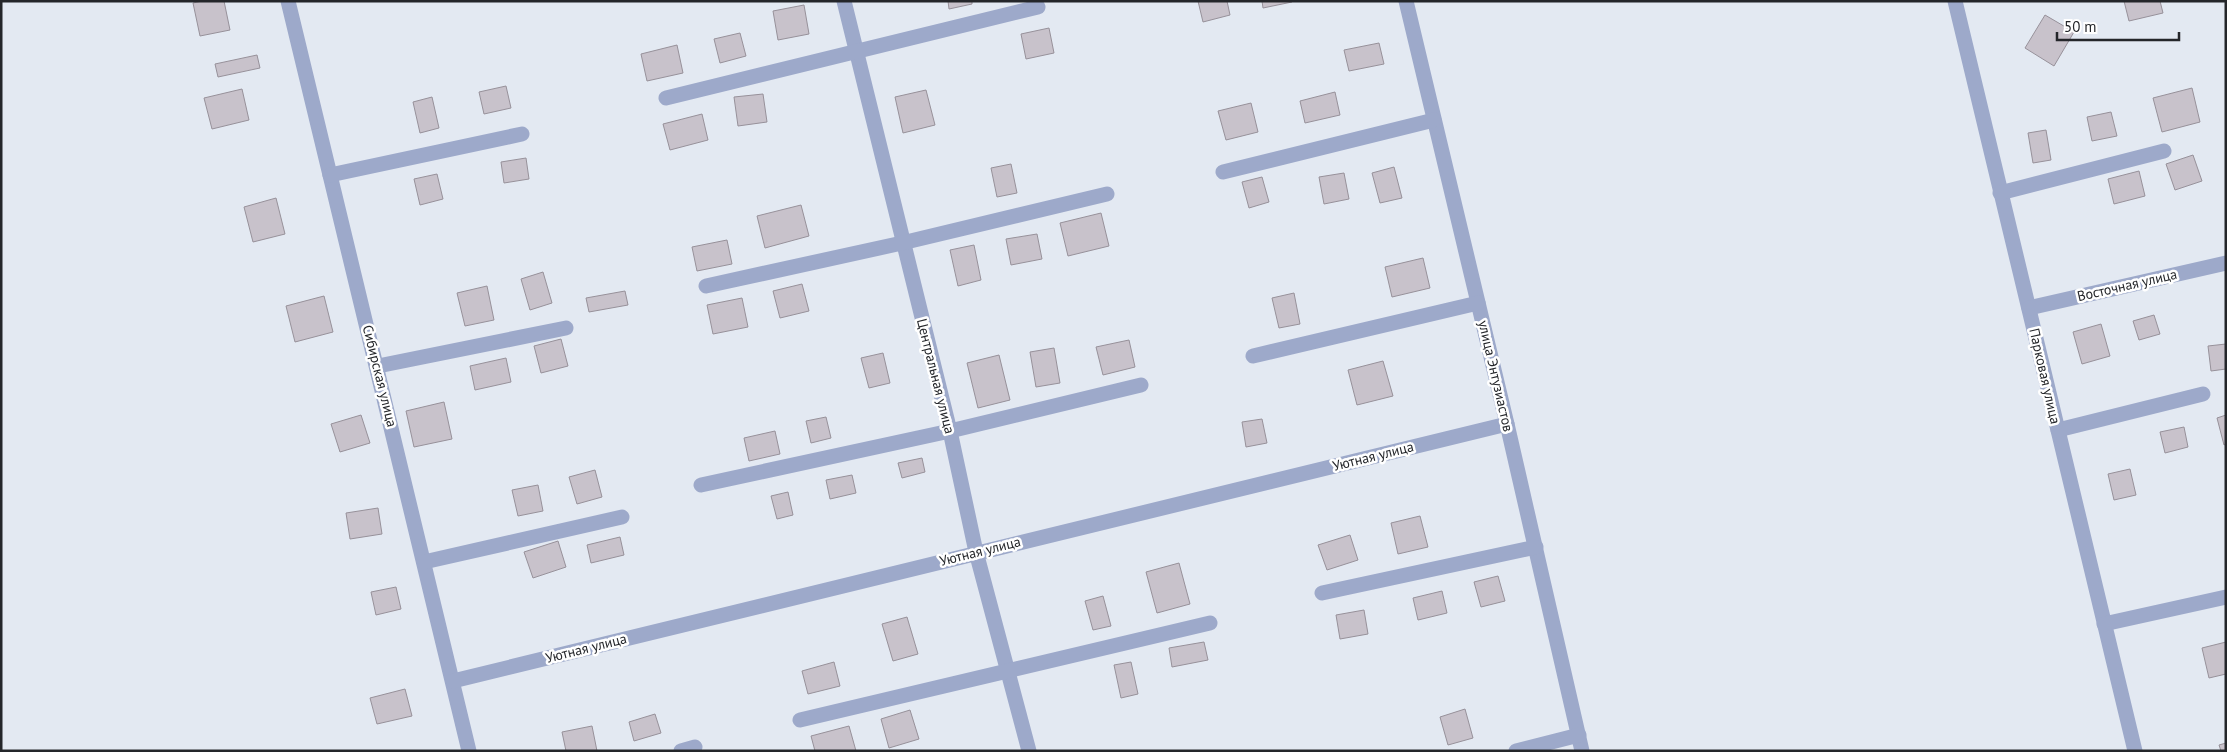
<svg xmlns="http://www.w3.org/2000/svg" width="2227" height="752" font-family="'PT Sans',sans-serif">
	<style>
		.building { fill: #c8c2cb; stroke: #97919a }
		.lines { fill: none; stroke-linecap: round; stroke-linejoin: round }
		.minor { stroke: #9da9ca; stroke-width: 15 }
		.labels { text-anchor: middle; stroke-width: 5; stroke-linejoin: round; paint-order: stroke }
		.street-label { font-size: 14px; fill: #24262a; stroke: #fff }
	</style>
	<rect width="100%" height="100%" fill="#e3e9f2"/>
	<!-- building -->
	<g class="building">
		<path d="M 202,1 L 224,1 L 230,30 L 200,36 L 193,3 Z"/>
		<path d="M 948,1 L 972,1 L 972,4 L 949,9 Z"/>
		<path d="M 1198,1 L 1227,1 L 1230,15 L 1203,22 Z"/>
		<path d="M 1262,1 L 1292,1 L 1292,2 L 1263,8 Z"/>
		<path d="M 2124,1 L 2160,1 L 2163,13 L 2129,21 Z"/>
		<path d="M 804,5 L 809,34 L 778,40 L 773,11 Z"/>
		<path d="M 2045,15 L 2074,32 L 2054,66 L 2025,48 Z"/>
		<path d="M 1049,28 L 1054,53 L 1026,59 L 1021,34 Z"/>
		<path d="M 740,33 L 746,56 L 720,63 L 714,39 Z"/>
		<path d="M 1379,43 L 1384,64 L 1349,71 L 1344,50 Z"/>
		<path d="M 677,45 L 683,73 L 647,81 L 641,54 Z"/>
		<path d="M 257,55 L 260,68 L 218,77 L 215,64 Z"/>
		<path d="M 506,86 L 511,108 L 484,114 L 479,92 Z"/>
		<path d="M 2192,88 L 2200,122 L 2162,132 L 2153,98 Z"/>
		<path d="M 242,89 L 249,120 L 212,129 L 204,98 Z"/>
		<path d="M 926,90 L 935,125 L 903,133 L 895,97 Z"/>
		<path d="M 1335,92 L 1340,115 L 1305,123 L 1300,101 Z"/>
		<path d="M 763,94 L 767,122 L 738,126 L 734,97 Z"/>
		<path d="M 432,97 L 439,128 L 420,133 L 413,102 Z"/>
		<path d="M 1251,103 L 1258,132 L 1226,140 L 1218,111 Z"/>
		<path d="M 2111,112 L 2117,136 L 2092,141 L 2087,117 Z"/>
		<path d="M 702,114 L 708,140 L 670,150 L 663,124 Z"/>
		<path d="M 2046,130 L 2051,160 L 2033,163 L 2028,133 Z"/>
		<path d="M 2193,155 L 2202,181 L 2175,190 L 2166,164 Z"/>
		<path d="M 526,158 L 529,179 L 504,183 L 501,162 Z"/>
		<path d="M 1011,164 L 1017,193 L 997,197 L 991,168 Z"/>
		<path d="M 1394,167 L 1402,198 L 1380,203 L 1372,173 Z"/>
		<path d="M 2139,171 L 2145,196 L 2114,204 L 2108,179 Z"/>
		<path d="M 1344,173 L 1349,199 L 1324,204 L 1319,177 Z"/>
		<path d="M 437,174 L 443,199 L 420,205 L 414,179 Z"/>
		<path d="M 1262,177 L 1269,202 L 1249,208 L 1242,182 Z"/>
		<path d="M 276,198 L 285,234 L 253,242 L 244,207 Z"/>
		<path d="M 801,205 L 809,236 L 765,248 L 757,216 Z"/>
		<path d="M 1101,213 L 1109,246 L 1068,256 L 1060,223 Z"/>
		<path d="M 1037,234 L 1042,259 L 1011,265 L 1006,239 Z"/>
		<path d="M 727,240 L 732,264 L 697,271 L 692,247 Z"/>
		<path d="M 974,245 L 981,280 L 958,286 L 950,250 Z"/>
		<path d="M 1423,258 L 1430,288 L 1392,297 L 1385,267 Z"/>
		<path d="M 543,272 L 552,303 L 530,310 L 521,279 Z"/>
		<path d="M 802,284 L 809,311 L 780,318 L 773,291 Z"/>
		<path d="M 487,286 L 494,320 L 465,326 L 457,293 Z"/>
		<path d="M 625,291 L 628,305 L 589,312 L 586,298 Z"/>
		<path d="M 1294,293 L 1300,324 L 1279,328 L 1272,298 Z"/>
		<path d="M 324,296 L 333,332 L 295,342 L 286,306 Z"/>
		<path d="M 742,298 L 748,327 L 713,334 L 707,305 Z"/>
		<path d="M 2154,315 L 2160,334 L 2139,340 L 2133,321 Z"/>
		<path d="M 2101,324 L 2110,356 L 2082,364 L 2073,332 Z"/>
		<path d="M 561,339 L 568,366 L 541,373 L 534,346 Z"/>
		<path d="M 1129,340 L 1135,367 L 1103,375 L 1096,347 Z"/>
		<path d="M 2226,344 L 2226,369 L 2211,371 L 2208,346 Z"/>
		<path d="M 1054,348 L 1060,383 L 1036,387 L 1030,352 Z"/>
		<path d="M 883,353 L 890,383 L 869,388 L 861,358 Z"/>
		<path d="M 999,355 L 1010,400 L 978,408 L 967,363 Z"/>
		<path d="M 506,358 L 511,382 L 475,390 L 470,366 Z"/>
		<path d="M 1383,361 L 1393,396 L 1357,405 L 1348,370 Z"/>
		<path d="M 444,402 L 452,439 L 414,447 L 406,411 Z"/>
		<path d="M 361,415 L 370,443 L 340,452 L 331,424 Z"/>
		<path d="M 2226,415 L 2226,444 L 2224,445 L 2217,418 Z"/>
		<path d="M 826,417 L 831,438 L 811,443 L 806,421 Z"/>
		<path d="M 1262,419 L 1267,443 L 1246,447 L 1242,422 Z"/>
		<path d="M 2184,427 L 2188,447 L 2165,453 L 2160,432 Z"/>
		<path d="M 775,431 L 780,454 L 749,461 L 744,438 Z"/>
		<path d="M 922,458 L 925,472 L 902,478 L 898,463 Z"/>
		<path d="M 2130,469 L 2136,495 L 2114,500 L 2108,474 Z"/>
		<path d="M 595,470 L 602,497 L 577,504 L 569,477 Z"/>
		<path d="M 852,475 L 856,493 L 830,499 L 826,480 Z"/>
		<path d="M 538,485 L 543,511 L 518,516 L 512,490 Z"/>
		<path d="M 788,492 L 793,515 L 777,519 L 771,496 Z"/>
		<path d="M 378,508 L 382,534 L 350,539 L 346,513 Z"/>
		<path d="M 1420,516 L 1428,547 L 1398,554 L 1391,523 Z"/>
		<path d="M 1350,535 L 1358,560 L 1327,570 L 1318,545 Z"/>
		<path d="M 620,537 L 624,555 L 591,563 L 587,545 Z"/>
		<path d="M 558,541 L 566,567 L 533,578 L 524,552 Z"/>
		<path d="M 1179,563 L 1190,604 L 1157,613 L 1146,572 Z"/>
		<path d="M 1498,576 L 1505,601 L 1481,607 L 1474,582 Z"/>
		<path d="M 396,587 L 401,609 L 376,615 L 371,592 Z"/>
		<path d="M 1442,591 L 1447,613 L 1418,620 L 1413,598 Z"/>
		<path d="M 1103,596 L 1111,626 L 1093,630 L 1085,601 Z"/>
		<path d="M 1364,610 L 1368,634 L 1340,639 L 1336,615 Z"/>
		<path d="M 907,617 L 918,654 L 893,661 L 882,624 Z"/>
		<path d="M 1204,642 L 1208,660 L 1172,667 L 1169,648 Z"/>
		<path d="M 2226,642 L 2226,674 L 2209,678 L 2202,648 Z"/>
		<path d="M 834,662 L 840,686 L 808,694 L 802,671 Z"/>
		<path d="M 1131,662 L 1138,694 L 1121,698 L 1114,665 Z"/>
		<path d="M 405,689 L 412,716 L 377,724 L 370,698 Z"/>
		<path d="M 1465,709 L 1473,738 L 1448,745 L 1440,717 Z"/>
		<path d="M 910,710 L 919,739 L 889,748 L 881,719 Z"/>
		<path d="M 655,714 L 661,733 L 634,741 L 629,722 Z"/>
		<path d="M 592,726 L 597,751 L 566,751 L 562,732 Z"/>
		<path d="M 849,726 L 856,751 L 815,751 L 811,736 Z"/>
		<path d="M 2226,743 L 2226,751 L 2221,751 L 2219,745 Z"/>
	</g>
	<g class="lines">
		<!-- minor -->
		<g class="minor">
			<path d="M 288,1 L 469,751"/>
			<path d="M 844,1 L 950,431 L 976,552 L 1029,751"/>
			<path d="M 1406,1 L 1507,424 L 1582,751"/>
			<path d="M 1955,1 L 2135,751"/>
			<path d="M 666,98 L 1038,7"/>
			<path d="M 1223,172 L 1434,120"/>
			<path d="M 330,175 L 522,134"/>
			<path d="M 2000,193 L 2164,151"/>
			<path d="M 706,286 L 902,243 L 1107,194"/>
			<path d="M 2029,308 L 2226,263"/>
			<path d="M 1253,356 L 1478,303"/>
			<path d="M 378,366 L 566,328"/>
			<path d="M 2058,430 L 2203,394"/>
			<path d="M 701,485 L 950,431 L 1141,385"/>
			<path d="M 424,562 L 622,517"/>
			<path d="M 1322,593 L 1536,547"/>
			<path d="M 2104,624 L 2226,597"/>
			<path d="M 453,681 L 1507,424"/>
			<path d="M 800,720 L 1210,623"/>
			<path d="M 681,751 L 695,747"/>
			<path d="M 1516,751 L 1579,735"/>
		</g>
	</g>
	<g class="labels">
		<!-- street labels -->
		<g class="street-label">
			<text transform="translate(2127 285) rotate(-13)" y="5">Восточная улица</text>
			<text transform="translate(380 376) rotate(76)" y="5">Сибирская улица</text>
			<text transform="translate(936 376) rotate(76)" y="5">Центральная улица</text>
			<text transform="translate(1496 376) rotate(77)" y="5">улица Энтузиастов</text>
			<text transform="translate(2045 376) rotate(77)" y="5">Парковая улица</text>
			<text transform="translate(1373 456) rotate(-14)" y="5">Уютная улица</text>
			<text transform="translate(980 551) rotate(-14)" y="5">Уютная улица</text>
			<text transform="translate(586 648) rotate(-14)" y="5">Уютная улица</text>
		</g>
	</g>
	<!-- border -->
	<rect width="2227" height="752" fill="none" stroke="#24262a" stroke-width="5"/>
	<!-- scale -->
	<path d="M2057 32v8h122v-8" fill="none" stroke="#24262a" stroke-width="2.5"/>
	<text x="2064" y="32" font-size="15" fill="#24262a" stroke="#ffffff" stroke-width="4" paint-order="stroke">50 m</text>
</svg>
